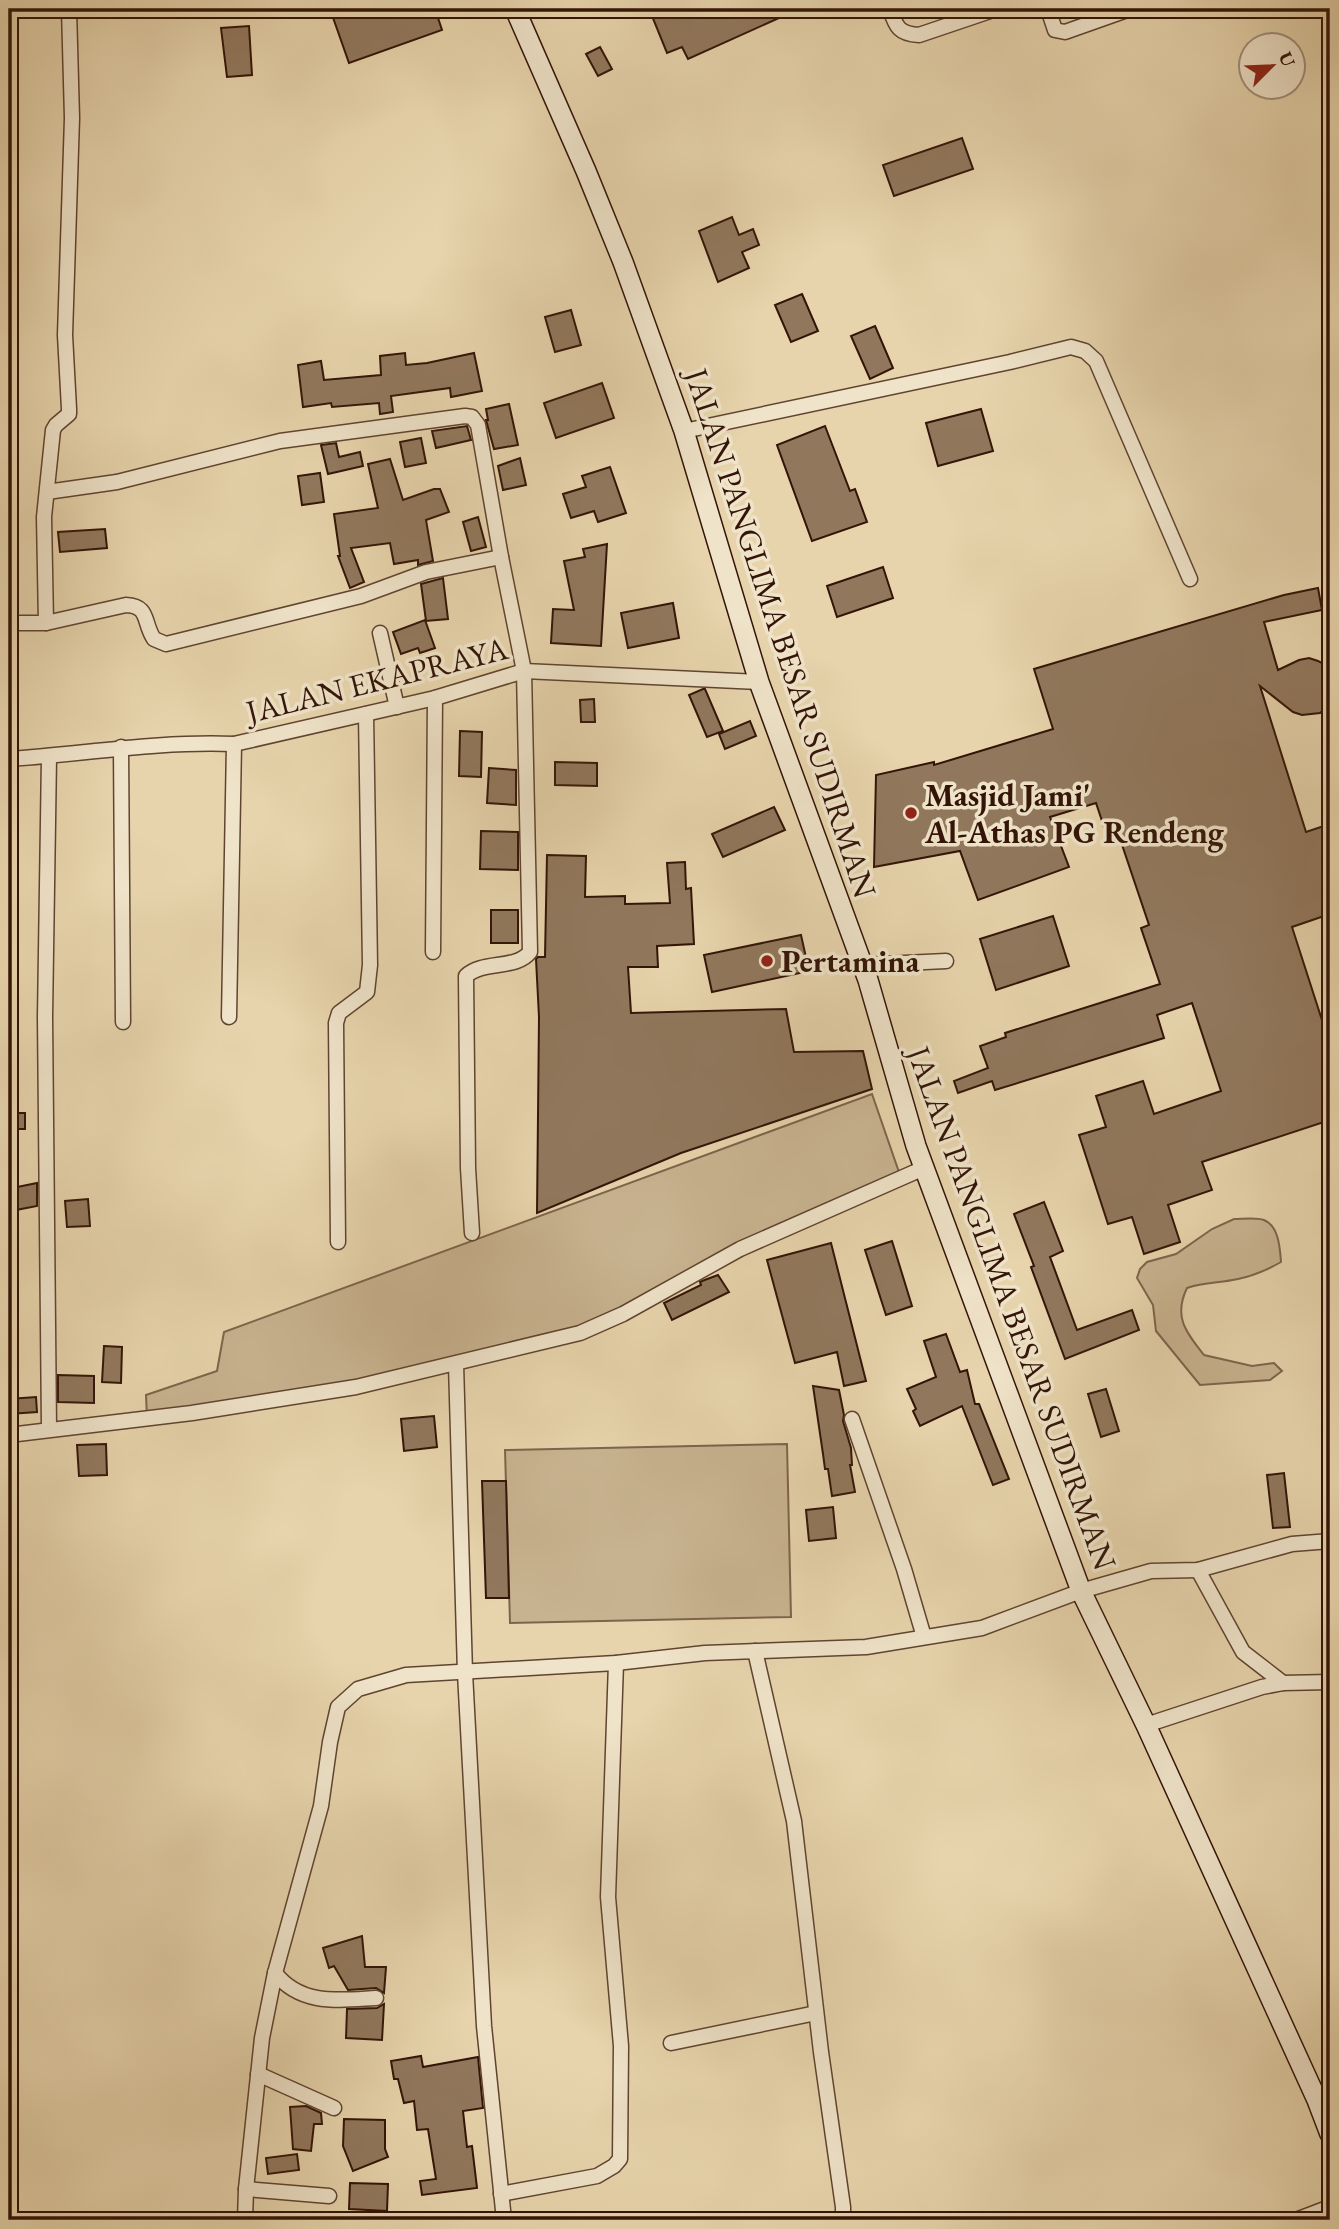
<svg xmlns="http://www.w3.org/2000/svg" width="1339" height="2229" font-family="'EB Garamond',serif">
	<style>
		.green { fill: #c8b390; stroke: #7e644c; stroke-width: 2 }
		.building { fill: #91785d; stroke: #331407; stroke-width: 2 }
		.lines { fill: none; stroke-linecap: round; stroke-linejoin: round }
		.minor-casing { stroke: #604430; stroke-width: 17 }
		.secondary-casing { stroke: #331407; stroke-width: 22 }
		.minor { stroke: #efe3c9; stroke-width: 14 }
		.secondary { stroke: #efe3c9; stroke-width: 19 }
		.poi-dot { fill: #8f2418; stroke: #efe3c9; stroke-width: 2.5 }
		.labels { text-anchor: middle; stroke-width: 7; stroke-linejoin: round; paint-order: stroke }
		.street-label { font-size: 32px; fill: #331407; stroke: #efe3c9 }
		.poi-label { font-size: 32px; font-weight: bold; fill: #331407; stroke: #efe3c9; text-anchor: start }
	</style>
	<rect width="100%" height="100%" fill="#e7d4ac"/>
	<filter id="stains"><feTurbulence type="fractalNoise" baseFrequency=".00286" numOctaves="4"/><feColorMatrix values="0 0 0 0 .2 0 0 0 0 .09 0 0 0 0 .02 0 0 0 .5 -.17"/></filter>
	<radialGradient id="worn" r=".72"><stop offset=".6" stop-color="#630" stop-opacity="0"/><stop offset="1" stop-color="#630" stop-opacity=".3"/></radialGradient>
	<!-- green -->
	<g class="green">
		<path d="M 872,1094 L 901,1178 L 740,1249 L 623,1314 L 456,1364 L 147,1418 L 146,1395 L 217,1371 L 224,1332 Z"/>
		<path d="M 1234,1219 C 1243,1219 1256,1217 1264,1220 C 1279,1226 1280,1249 1281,1262 C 1267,1270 1253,1276 1238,1279 C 1220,1283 1204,1282 1187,1288 C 1173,1317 1186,1332 1204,1355 L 1252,1366 L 1274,1363 L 1282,1371 L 1270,1380 L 1200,1385 L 1156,1331 L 1153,1305 L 1137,1278 L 1140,1269 L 1147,1262 L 1176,1254 L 1212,1229 Z"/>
		<path d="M 787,1444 L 791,1617 L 510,1623 L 505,1450 Z"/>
	</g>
	<!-- building -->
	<g class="building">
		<path d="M 330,9 L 435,9 L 442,30 L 349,63 Z"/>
		<path d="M 668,9 L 799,9 L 688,59 L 682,47 L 667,53 L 652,16 Z"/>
		<path d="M 249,26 L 252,75 L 227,77 L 221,28 Z"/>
		<path d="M 600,47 L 612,69 L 598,76 L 586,54 Z"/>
		<path d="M 962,138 L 973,169 L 894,196 L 883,165 Z"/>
		<path d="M 732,217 L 739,235 L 753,229 L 759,245 L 742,252 L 749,268 L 718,282 L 699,231 Z"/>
		<path d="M 802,294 L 818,331 L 791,342 L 775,305 Z"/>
		<path d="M 571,310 L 581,345 L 555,352 L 545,317 Z"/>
		<path d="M 875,326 L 893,368 L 870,379 L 851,336 Z"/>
		<path d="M 405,353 L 406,365 L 427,363 L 474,353 L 482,391 L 451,397 L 450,388 L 391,396 L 393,412 L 380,414 L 379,403 L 332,407 L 331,403 L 303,407 L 298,365 L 321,361 L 324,380 L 381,375 L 380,356 Z"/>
		<path d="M 602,383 L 614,418 L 556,438 L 544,403 Z"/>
		<path d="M 509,404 L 518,445 L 494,449 L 486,420 L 488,420 L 486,409 Z"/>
		<path d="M 981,409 L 993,451 L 938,466 L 926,423 Z"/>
		<path d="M 467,426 L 471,440 L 436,448 L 432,431 Z"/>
		<path d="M 825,426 L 850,491 L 855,489 L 867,522 L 812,541 L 777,445 Z"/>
		<path d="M 421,438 L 426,463 L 405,467 L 400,442 Z"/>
		<path d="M 336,443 L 339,457 L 360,452 L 363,466 L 328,474 L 321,445 Z"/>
		<path d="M 520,458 L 526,485 L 503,490 L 498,466 Z"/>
		<path d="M 390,459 L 403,500 L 434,489 L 440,489 L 449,512 L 426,520 L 433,561 L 418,565 L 418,560 L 394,564 L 390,543 L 351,548 L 364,582 L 350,588 L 338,556 L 340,556 L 334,514 L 378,508 L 368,464 Z"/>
		<path d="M 610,467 L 626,513 L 598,522 L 594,511 L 571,518 L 563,494 L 586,487 L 582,476 Z"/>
		<path d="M 320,473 L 324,502 L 302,505 L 298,476 Z"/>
		<path d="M 478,517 L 486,547 L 471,551 L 463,522 Z"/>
		<path d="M 105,529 L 107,548 L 60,552 L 58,532 Z"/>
		<path d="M 607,544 L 601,646 L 551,643 L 553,609 L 574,610 L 564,561 L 585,557 L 583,549 Z"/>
		<path d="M 883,567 L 893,598 L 837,617 L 827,586 Z"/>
		<path d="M 443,578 L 448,619 L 426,621 L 421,584 Z"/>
		<path d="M 1318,588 L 1322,610 L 1264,622 L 1278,670 L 1299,660 L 1309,658 L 1318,661 L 1327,666 L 1330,671 L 1330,704 L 1320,713 L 1302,715 L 1293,712 L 1260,686 L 1306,832 L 1330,824 L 1330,914 L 1292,927 L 1330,1045 L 1330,1120 L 1202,1162 L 1212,1190 L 1168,1205 L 1180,1242 L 1144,1254 L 1132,1217 L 1108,1224 L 1079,1135 L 1106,1127 L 1096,1096 L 1143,1081 L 1154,1114 L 1221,1091 L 1192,1003 L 1157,1015 L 1164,1038 L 995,1090 L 992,1081 L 958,1093 L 954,1081 L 988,1068 L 980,1046 L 1006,1037 L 1005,1033 L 1160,984 L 1141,928 L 1149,925 L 1118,833 L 1107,836 L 1096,803 L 1050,817 L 1069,867 L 978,900 L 960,851 L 874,867 L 876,775 L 934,762 L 934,765 L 1053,729 L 1034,669 L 1284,595 Z"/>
		<path d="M 673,603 L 679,638 L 628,648 L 621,613 Z"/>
		<path d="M 425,620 L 435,648 L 420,653 L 418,648 L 401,654 L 393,632 Z"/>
		<path d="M 703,689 L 705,689 L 723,731 L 707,737 L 689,695 Z"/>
		<path d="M 594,699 L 595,722 L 581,722 L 580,700 Z"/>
		<path d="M 750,721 L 756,736 L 725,749 L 719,734 Z"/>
		<path d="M 460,731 L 482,732 L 481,777 L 459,776 Z"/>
		<path d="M 555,762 L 597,763 L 597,786 L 555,785 Z"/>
		<path d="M 489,768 L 516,770 L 516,805 L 487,803 Z"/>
		<path d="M 774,807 L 785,830 L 723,857 L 712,834 Z"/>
		<path d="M 481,831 L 518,832 L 518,870 L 480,869 Z"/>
		<path d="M 547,855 L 586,856 L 585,897 L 625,896 L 625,904 L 670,903 L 667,863 L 685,862 L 686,889 L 691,888 L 694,944 L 657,946 L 658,967 L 628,967 L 631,1013 L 786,1009 L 794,1052 L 863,1051 L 872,1089 L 681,1153 L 537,1213 L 539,1017 L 536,959 L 538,957 L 545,957 Z"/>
		<rect x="491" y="910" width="27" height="33"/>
		<path d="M 1053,916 L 1069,966 L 996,990 L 980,939 Z"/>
		<path d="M 801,935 L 809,971 L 712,992 L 704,955 Z"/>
		<rect x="9" y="1113" width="16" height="16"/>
		<path d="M 37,1183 L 37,1206 L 16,1210 L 12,1188 Z"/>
		<path d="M 88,1199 L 90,1226 L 67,1227 L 65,1201 Z"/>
		<path d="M 1044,1202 L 1063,1251 L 1050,1257 L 1077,1330 L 1132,1310 L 1139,1330 L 1065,1359 L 1031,1267 L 1034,1266 L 1014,1214 Z"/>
		<path d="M 892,1241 L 912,1306 L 886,1315 L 865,1250 Z"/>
		<path d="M 831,1243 L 866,1381 L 844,1386 L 837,1352 L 795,1363 L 767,1260 Z"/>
		<path d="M 718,1275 L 729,1292 L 672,1320 L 664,1303 L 701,1285 L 700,1282 L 702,1281 Z"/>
		<path d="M 946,1334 L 960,1372 L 967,1370 L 975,1404 L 979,1404 L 1009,1479 L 993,1485 L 962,1406 L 920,1426 L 913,1411 L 916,1409 L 907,1389 L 936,1377 L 924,1341 Z"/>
		<path d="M 104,1346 L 122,1347 L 121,1383 L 102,1382 Z"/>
		<path d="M 58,1375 L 94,1376 L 94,1403 L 58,1402 Z"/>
		<path d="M 813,1386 L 839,1390 L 844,1415 L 843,1421 L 851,1448 L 852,1465 L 850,1465 L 855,1492 L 832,1496 L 828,1469 L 825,1469 L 823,1454 Z"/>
		<path d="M 1106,1389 L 1119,1431 L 1101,1437 L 1088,1394 Z"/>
		<path d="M 36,1397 L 37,1412 L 9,1414 L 9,1399 Z"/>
		<path d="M 434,1416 L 437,1447 L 404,1451 L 401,1419 Z"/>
		<path d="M 106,1444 L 107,1475 L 79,1476 L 77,1445 Z"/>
		<path d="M 1284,1473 L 1290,1527 L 1273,1528 L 1267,1475 Z"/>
		<path d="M 482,1481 L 506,1481 L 509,1598 L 486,1598 Z"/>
		<path d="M 833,1507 L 836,1538 L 809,1541 L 806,1510 Z"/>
		<path d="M 362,1936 L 365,1967 L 386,1967 L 384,1993 L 376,1988 L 348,1990 L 334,1966 L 329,1968 L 323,1948 Z"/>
		<path d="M 384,2004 L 382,2040 L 346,2038 L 347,2009 L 377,2008 Z"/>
		<path d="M 421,2056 L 423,2067 L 478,2057 L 483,2108 L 463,2111 L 467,2147 L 472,2146 L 477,2188 L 422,2195 L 420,2181 L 436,2179 L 428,2129 L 417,2130 L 414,2101 L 404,2103 L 398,2079 L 394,2079 L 391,2061 Z"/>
		<path d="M 306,2106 L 321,2113 L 322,2124 L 314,2124 L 311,2151 L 293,2149 L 290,2107 Z"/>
		<path d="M 344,2119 L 385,2120 L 385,2149 L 388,2157 L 353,2171 L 343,2146 Z"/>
		<path d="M 297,2154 L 299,2170 L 268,2174 L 266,2158 Z"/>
		<path d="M 350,2183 L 388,2184 L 387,2211 L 349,2209 Z"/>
	</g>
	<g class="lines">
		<!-- minor casing -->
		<g class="minor-casing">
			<g id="minor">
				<path d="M 890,9 C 896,27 899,34 919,35 L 996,9"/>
				<path d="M 1048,9 L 1055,30 L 1065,32 L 1130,9"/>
				<path d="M 684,431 L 1010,362 L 1071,347 L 1085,351 L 1096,361 L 1190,579"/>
				<path d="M 47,492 L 117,482 L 280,441 L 465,416 L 472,417 L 478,425 L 501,557 L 524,671 L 530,952 C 516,970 483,960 466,976 L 468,1168 L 472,1233"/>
				<path d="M 9,623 L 46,623 L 126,605 C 150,606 143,623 154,639 L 166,644 L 361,596 L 426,572 L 501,557"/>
				<path d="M 46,623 L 44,517 L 53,430 L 56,425 L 69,414 L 69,409 L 65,335 L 72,118 L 69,9"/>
				<path d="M 380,633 L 397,707"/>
				<path d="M 121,747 L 123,1022"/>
				<path d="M 9,759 C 84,754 157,741 234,744 L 435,698 L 524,671 L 759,682"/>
				<path d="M 433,952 L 435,698"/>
				<path d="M 862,965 L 946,961"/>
				<path d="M 229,1017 L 234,744"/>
				<path d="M 338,1242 L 336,1023 L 339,1013 L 367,992 L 370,965 L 366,714"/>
				<path d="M 456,1364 L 465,1673 L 484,2026 L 504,2220"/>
				<path d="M 852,1419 L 904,1569 L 924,1637"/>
				<path d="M 49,1429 L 45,1017 L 49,756"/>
				<path d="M 9,1435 L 192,1413 L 356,1387 L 580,1333 L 623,1314 L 740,1249 L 924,1168"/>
				<path d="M 1198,1570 L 1243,1652 L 1283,1683"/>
				<path d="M 755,1651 L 794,1821 L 821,2052 L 843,2207 L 843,2220"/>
				<path d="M 1146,1725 L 1262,1687 L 1283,1683 L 1330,1682"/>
				<path d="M 275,1973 C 301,2006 339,2000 376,1998"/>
				<path d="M 671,2043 L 816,2013"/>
				<path d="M 258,2074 L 334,2108"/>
				<path d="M 1317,2100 L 1330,2093"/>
				<path d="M 246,2189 L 329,2196"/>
				<path d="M 501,2194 L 597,2176 L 614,2166 L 620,2159 L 621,2046 L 608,1897 L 616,1663"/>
				<path d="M 245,2220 L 246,2189 L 262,2038 L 275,1973 L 321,1806 L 330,1742 L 338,1707 L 358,1689 L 406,1675 L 616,1663 L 705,1653 L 866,1647 L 982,1628 L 1081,1591 L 1151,1571 L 1198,1570 L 1292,1544 L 1330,1541"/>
				<path d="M 1296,2220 L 1330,2207"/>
			</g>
		</g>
		<!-- secondary casing -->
		<g class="secondary-casing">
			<path id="secondary" d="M 515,9 L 586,171 L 623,262 L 684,431 L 759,682 L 868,980 L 916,1146 L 1081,1591 L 1146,1725 L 1317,2100 L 1330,2134"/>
		</g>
		<!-- minor -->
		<use href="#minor" class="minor"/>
		<!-- secondary -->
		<use href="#secondary" class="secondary"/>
	</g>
	<!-- markers -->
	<g class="poi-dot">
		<circle cx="911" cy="813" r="7"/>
		<circle cx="767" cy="961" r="7"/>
	</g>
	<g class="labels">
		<!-- street labels -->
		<g class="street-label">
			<text transform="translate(781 633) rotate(72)" y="11">JALAN PANGLIMA BESAR SUDIRMAN</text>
			<text transform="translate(377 680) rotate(-14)" y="11">JALAN EKAPRAYA</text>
			<text transform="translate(1012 1308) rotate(70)" y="11">JALAN PANGLIMA BESAR SUDIRMAN</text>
		</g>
		<!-- poi labels -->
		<g class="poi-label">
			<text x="925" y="806">Masjid Jami'<tspan x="925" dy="37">Al-Athas PG Rendeng</tspan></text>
			<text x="781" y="972">Pertamina</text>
		</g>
	</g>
	<!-- margin -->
	<rect width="1339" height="2229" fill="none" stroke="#e7d4ac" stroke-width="35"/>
	<rect x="10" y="10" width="1318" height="2208" fill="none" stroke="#331407" stroke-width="3.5"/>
	<rect x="18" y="18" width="1304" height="2194" fill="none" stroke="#331407" stroke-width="2"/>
	<!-- north arrow -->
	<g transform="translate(1272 66) rotate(66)"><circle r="33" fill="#efe3c9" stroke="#a4907b" stroke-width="2"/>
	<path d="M0-5L12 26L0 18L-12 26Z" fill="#8f2418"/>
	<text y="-10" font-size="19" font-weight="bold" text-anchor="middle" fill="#331407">U</text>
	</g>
	<rect width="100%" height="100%" filter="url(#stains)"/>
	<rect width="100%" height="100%" fill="url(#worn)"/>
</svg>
